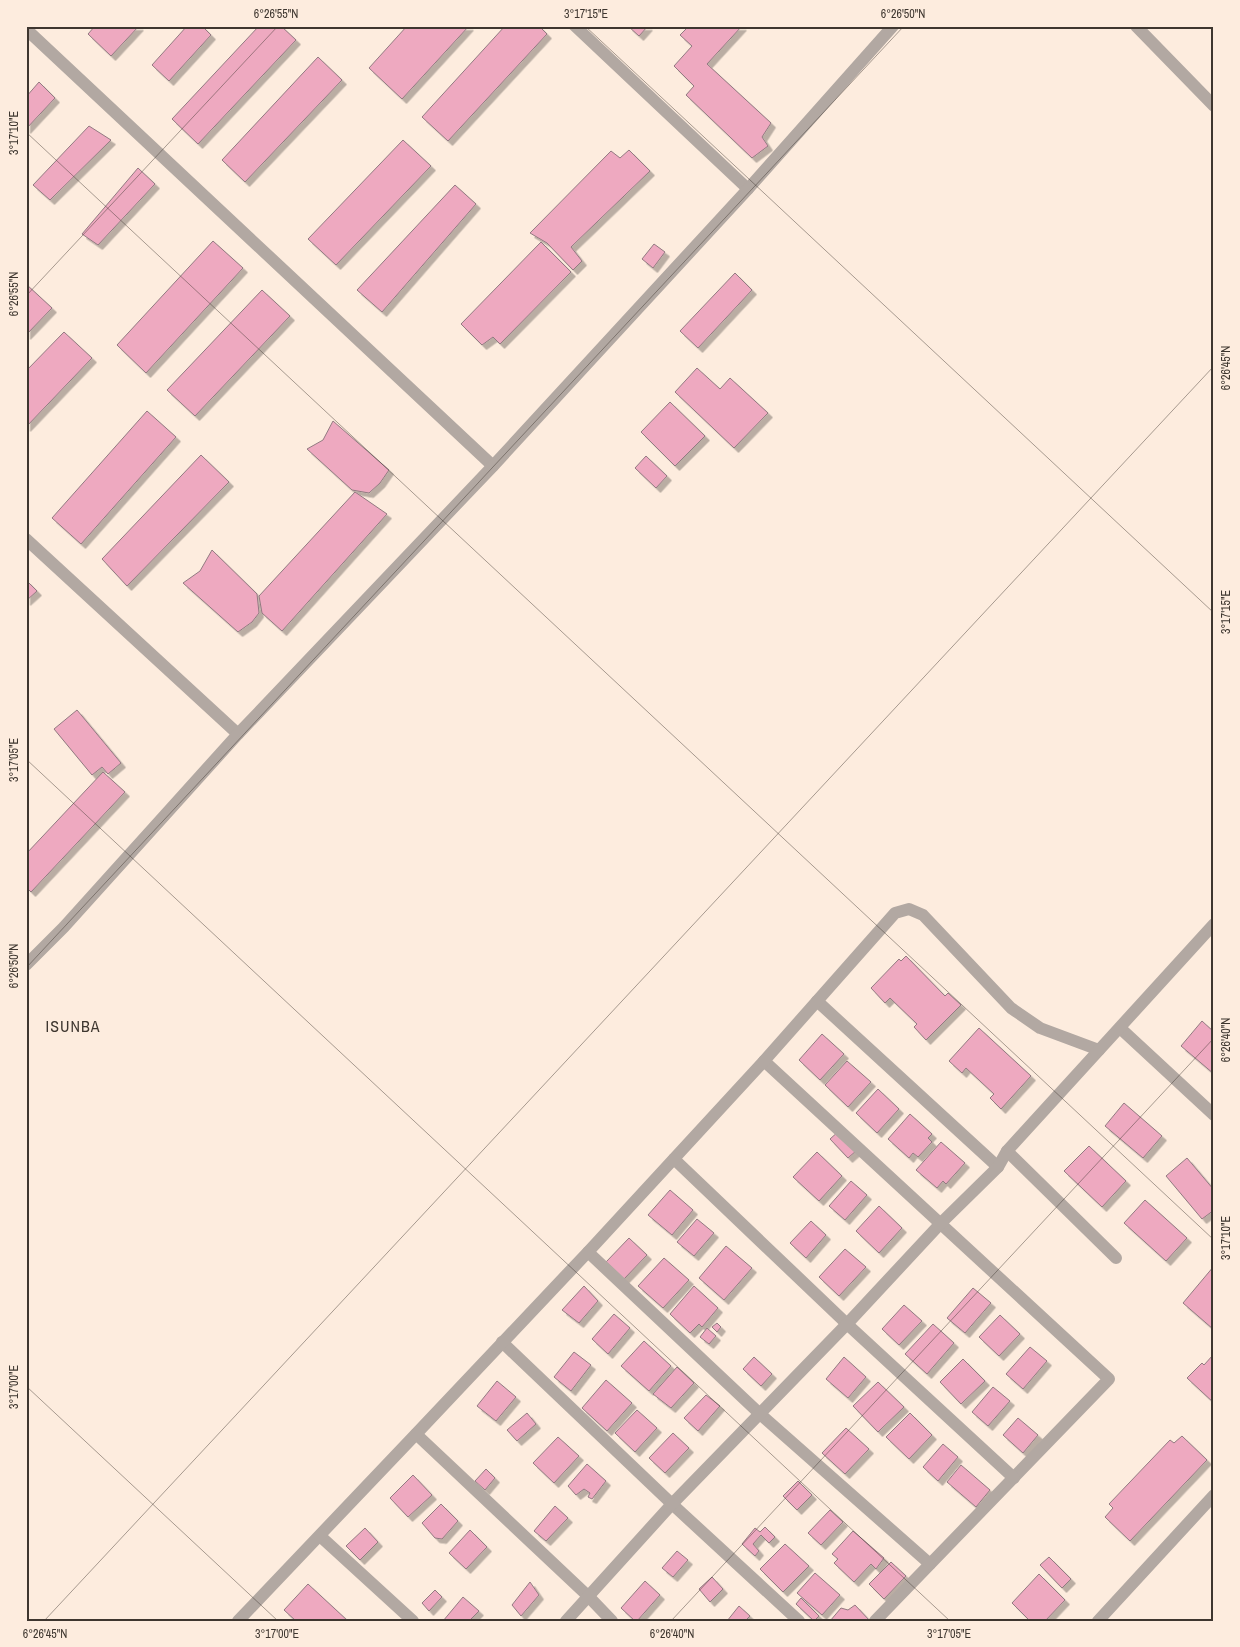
<svg xmlns="http://www.w3.org/2000/svg" width="1240" height="1647" font-family="'Archivo Narrow',sans-serif">
	<style>
		.building { fill: #eea9c0; stroke: #927a81; filter: url(#shadow) }
		.lines { fill: none; stroke-linecap: round; stroke-linejoin: round }
		.minor { stroke: #b2a8a2; stroke-width: 12 }
		.ticks { fill: none; stroke: #3e362f; stroke-width: 1; stroke-opacity: 0.45 }
		.labels { text-anchor: middle; stroke-width: 4; stroke-linejoin: round; paint-order: stroke }
		.quarter-label { font-size: 16px; letter-spacing: 1px; fill: #3e362f; stroke: #fdecde }
		.neatline { fill: none; stroke: #3e362f; stroke-width: 2 }
		.ticks-label { font-size: 12px; text-anchor: middle; fill: #3e362f }
	</style>
	<defs>
		<filter id="shadow"><feDropShadow dx="4.5" dy="4.5" stdDeviation="0" flood-color="#0004"/></filter>
	</defs>
	<rect width="100%" height="100%" fill="#fdecde"/>
	<!-- building -->
	<g class="building">
		<path d="M 95,26 L 139,26 L 111,56 L 88,34 Z"/>
		<path d="M 187,26 L 202,26 L 211,35 L 169,81 L 152,65 Z"/>
		<path d="M 259,26 L 281,26 L 296,40 L 198,144 L 172,119 Z"/>
		<path d="M 407,26 L 469,26 L 402,99 L 369,68 Z"/>
		<path d="M 505,26 L 539,26 L 547,34 L 448,141 L 422,117 Z"/>
		<path d="M 628,26 L 648,26 L 639,36 Z"/>
		<path d="M 689,26 L 742,26 L 707,64 L 771,123 L 762,137 L 768,146 L 752,158 L 686,95 L 694,86 L 674,66 L 692,46 L 680,35 Z"/>
		<path d="M 318,57 L 342,80 L 245,182 L 222,160 Z"/>
		<path d="M 39,82 L 55,98 L 26,129 L 26,97 Z"/>
		<path d="M 89,126 L 111,140 L 50,200 L 33,185 Z"/>
		<path d="M 403,140 L 431,166 L 336,265 L 308,239 Z"/>
		<path d="M 629,150 L 650,171 L 571,247 L 582,261 L 573,270 L 547,243 L 530,233 L 611,151 L 620,158 Z"/>
		<path d="M 138,168 L 155,184 L 98,245 L 82,234 Z"/>
		<path d="M 455,185 L 476,204 L 382,312 L 357,290 Z"/>
		<path d="M 213,241 L 243,268 L 146,373 L 117,345 Z"/>
		<path d="M 541,242 L 571,272 L 500,344 L 493,337 L 482,345 L 461,324 Z"/>
		<path d="M 654,244 L 665,252 L 653,268 L 642,259 Z"/>
		<path d="M 735,273 L 752,290 L 698,348 L 680,331 Z"/>
		<path d="M 26,284 L 52,308 L 26,335 Z"/>
		<path d="M 262,290 L 290,316 L 195,416 L 167,390 Z"/>
		<path d="M 64,332 L 92,358 L 26,427 L 26,371 Z"/>
		<path d="M 697,368 L 720,389 L 730,378 L 768,413 L 734,448 L 675,392 Z"/>
		<path d="M 670,402 L 705,436 L 675,466 L 641,432 Z"/>
		<path d="M 147,411 L 176,437 L 81,544 L 52,518 Z"/>
		<path d="M 333,421 L 389,470 L 380,483 L 369,493 L 352,490 L 307,449 L 323,440 Z"/>
		<path d="M 201,455 L 229,482 L 127,586 L 102,559 Z"/>
		<path d="M 646,456 L 667,476 L 656,488 L 635,468 Z"/>
		<path d="M 355,492 L 387,514 L 282,631 L 262,613 L 259,596 Z"/>
		<path d="M 212,550 L 257,594 L 259,613 L 252,622 L 238,632 L 183,583 L 200,571 Z"/>
		<path d="M 26,580 L 37,591 L 26,601 Z"/>
		<path d="M 77,710 L 121,763 L 108,774 L 102,767 L 92,775 L 54,729 Z"/>
		<path d="M 103,772 L 125,792 L 31,892 L 26,887 L 26,854 Z"/>
		<path d="M 906,956 L 945,996 L 948,993 L 961,1005 L 926,1040 L 914,1027 L 917,1024 L 890,998 L 885,1003 L 871,988 L 899,959 L 901,961 Z"/>
		<path d="M 1202,1021 L 1214,1032 L 1214,1074 L 1181,1046 Z"/>
		<path d="M 979,1028 L 1031,1076 L 1001,1109 L 990,1098 L 994,1094 L 966,1068 L 962,1073 L 949,1061 Z"/>
		<path d="M 822,1034 L 844,1054 L 820,1080 L 799,1060 Z"/>
		<path d="M 847,1061 L 871,1082 L 848,1107 L 825,1085 Z"/>
		<path d="M 878,1089 L 899,1109 L 877,1133 L 856,1113 Z"/>
		<path d="M 1124,1103 L 1162,1136 L 1143,1158 L 1105,1126 Z"/>
		<path d="M 910,1114 L 932,1134 L 928,1138 L 932,1142 L 918,1157 L 913,1153 L 909,1158 L 888,1139 Z"/>
		<path d="M 839,1131 L 857,1150 L 848,1158 L 830,1139 Z"/>
		<path d="M 941,1142 L 965,1163 L 946,1184 L 943,1181 L 937,1188 L 916,1170 Z"/>
		<path d="M 1089,1146 L 1126,1181 L 1102,1207 L 1064,1171 Z"/>
		<path d="M 817,1152 L 842,1176 L 819,1201 L 793,1177 Z"/>
		<path d="M 1187,1158 L 1214,1190 L 1214,1210 L 1202,1219 L 1166,1176 Z"/>
		<path d="M 851,1181 L 867,1195 L 845,1220 L 829,1206 Z"/>
		<path d="M 670,1190 L 693,1210 L 672,1235 L 648,1215 Z"/>
		<path d="M 1145,1200 L 1187,1238 L 1166,1261 L 1124,1223 Z"/>
		<path d="M 879,1206 L 902,1228 L 879,1253 L 856,1231 Z"/>
		<path d="M 697,1219 L 714,1233 L 694,1256 L 677,1242 Z"/>
		<path d="M 811,1221 L 826,1235 L 806,1258 L 790,1243 Z"/>
		<path d="M 629,1238 L 647,1255 L 624,1279 L 606,1262 Z"/>
		<path d="M 726,1246 L 752,1268 L 724,1300 L 699,1278 Z"/>
		<path d="M 845,1249 L 866,1267 L 839,1296 L 819,1277 Z"/>
		<path d="M 664,1258 L 689,1280 L 663,1308 L 638,1286 Z"/>
		<path d="M 1214,1266 L 1214,1328 L 1213,1329 L 1183,1303 Z"/>
		<path d="M 584,1286 L 598,1301 L 579,1323 L 562,1310 Z"/>
		<path d="M 694,1286 L 718,1308 L 702,1327 L 699,1324 L 690,1333 L 670,1314 Z"/>
		<path d="M 973,1288 L 991,1303 L 965,1333 L 947,1318 Z"/>
		<path d="M 904,1305 L 922,1321 L 899,1345 L 882,1329 Z"/>
		<path d="M 614,1314 L 630,1328 L 608,1354 L 592,1339 Z"/>
		<path d="M 1000,1315 L 1020,1334 L 999,1356 L 979,1337 Z"/>
		<path d="M 717,1323 L 721,1327 L 717,1332 L 712,1327 Z"/>
		<path d="M 933,1324 L 954,1343 L 927,1374 L 905,1354 Z"/>
		<path d="M 707,1328 L 716,1336 L 709,1344 L 700,1337 Z"/>
		<path d="M 644,1341 L 671,1366 L 649,1391 L 621,1366 Z"/>
		<path d="M 1030,1347 L 1047,1361 L 1023,1389 L 1006,1374 Z"/>
		<path d="M 574,1352 L 591,1365 L 571,1391 L 554,1377 Z"/>
		<path d="M 1213,1355 L 1214,1356 L 1214,1403 L 1187,1378 L 1202,1363 L 1204,1365 Z"/>
		<path d="M 754,1357 L 772,1374 L 761,1386 L 743,1369 Z"/>
		<path d="M 844,1357 L 866,1377 L 848,1398 L 826,1379 Z"/>
		<path d="M 963,1359 L 985,1381 L 961,1404 L 940,1382 Z"/>
		<path d="M 677,1367 L 694,1383 L 671,1408 L 653,1394 Z"/>
		<path d="M 606,1380 L 632,1403 L 607,1431 L 582,1408 Z"/>
		<path d="M 497,1381 L 516,1397 L 496,1421 L 477,1406 Z"/>
		<path d="M 878,1382 L 904,1407 L 878,1432 L 853,1406 Z"/>
		<path d="M 993,1387 L 1010,1401 L 988,1426 L 972,1412 Z"/>
		<path d="M 706,1395 L 720,1406 L 698,1431 L 684,1418 Z"/>
		<path d="M 637,1410 L 657,1428 L 635,1452 L 615,1433 Z"/>
		<path d="M 527,1413 L 536,1424 L 517,1441 L 507,1430 Z"/>
		<path d="M 910,1413 L 932,1435 L 909,1459 L 886,1437 Z"/>
		<path d="M 1018,1418 L 1038,1435 L 1023,1453 L 1003,1435 Z"/>
		<path d="M 846,1428 L 869,1449 L 845,1474 L 822,1453 Z"/>
		<path d="M 673,1433 L 689,1448 L 665,1473 L 649,1458 Z"/>
		<path d="M 1182,1436 L 1207,1460 L 1130,1541 L 1105,1517 L 1113,1508 L 1109,1504 L 1170,1440 L 1174,1443 Z"/>
		<path d="M 558,1437 L 579,1456 L 554,1483 L 533,1463 Z"/>
		<path d="M 943,1444 L 958,1457 L 938,1481 L 923,1467 Z"/>
		<path d="M 587,1464 L 606,1481 L 592,1499 L 588,1497 L 590,1493 L 584,1489 L 576,1495 L 568,1486 Z"/>
		<path d="M 961,1465 L 990,1490 L 976,1507 L 947,1482 Z"/>
		<path d="M 486,1469 L 495,1478 L 485,1490 L 475,1481 Z"/>
		<path d="M 413,1475 L 432,1495 L 408,1517 L 390,1498 Z"/>
		<path d="M 798,1481 L 812,1495 L 797,1510 L 783,1496 Z"/>
		<path d="M 441,1504 L 458,1521 L 442,1539 L 435,1538 L 422,1523 Z"/>
		<path d="M 555,1506 L 568,1518 L 546,1541 L 534,1531 Z"/>
		<path d="M 830,1510 L 843,1522 L 821,1545 L 808,1533 Z"/>
		<path d="M 765,1527 L 775,1537 L 769,1543 L 761,1535 L 753,1544 L 759,1551 L 755,1556 L 742,1544 L 755,1528 L 760,1532 Z"/>
		<path d="M 365,1528 L 378,1542 L 360,1560 L 346,1546 Z"/>
		<path d="M 470,1530 L 487,1547 L 466,1569 L 449,1553 Z"/>
		<path d="M 853,1531 L 884,1558 L 876,1569 L 871,1564 L 854,1582 L 834,1563 L 838,1559 L 832,1554 Z"/>
		<path d="M 785,1544 L 809,1566 L 783,1592 L 760,1569 Z"/>
		<path d="M 677,1551 L 688,1560 L 673,1577 L 662,1568 Z"/>
		<path d="M 1049,1557 L 1071,1579 L 1062,1588 L 1040,1565 Z"/>
		<path d="M 891,1562 L 906,1576 L 884,1599 L 869,1584 Z"/>
		<path d="M 815,1573 L 840,1595 L 822,1615 L 797,1593 Z"/>
		<path d="M 1039,1574 L 1065,1600 L 1045,1621 L 1030,1621 L 1012,1603 Z"/>
		<path d="M 712,1577 L 723,1589 L 710,1602 L 699,1589 Z"/>
		<path d="M 645,1581 L 660,1595 L 637,1621 L 635,1621 L 621,1608 Z"/>
		<path d="M 530,1582 L 539,1595 L 521,1616 L 512,1605 Z"/>
		<path d="M 308,1584 L 348,1621 L 296,1621 L 284,1610 Z"/>
		<path d="M 435,1590 L 442,1597 L 429,1611 L 422,1603 Z"/>
		<path d="M 463,1597 L 479,1611 L 469,1621 L 443,1621 Z"/>
		<path d="M 801,1598 L 819,1616 L 814,1621 L 796,1604 Z"/>
		<path d="M 855,1605 L 870,1621 L 830,1621 L 841,1608 L 848,1610 Z"/>
		<path d="M 739,1606 L 750,1616 L 745,1621 L 727,1621 Z"/>
	</g>
	<g class="lines">
		<!-- minor -->
		<g class="minor">
			<path d="M 575,26 L 748,189"/>
			<path d="M 1136,26 L 1214,106"/>
			<path d="M 26,29 L 493,466"/>
			<path d="M 26,539 L 238,734"/>
			<path d="M 26,965 L 64,927 L 238,734 L 493,466 L 748,189 L 893,26"/>
			<path d="M 817,1001 L 998,1167"/>
			<path d="M 1120,1028 L 1214,1115"/>
			<path d="M 764,1061 L 1109,1379 L 875,1621"/>
			<path d="M 1007,1151 L 1116,1258"/>
			<path d="M 674,1159 L 847,1324 L 1014,1478"/>
			<path d="M 588,1252 L 760,1414 L 930,1564"/>
			<path d="M 502,1342 L 672,1504 L 799,1621"/>
			<path d="M 416,1434 L 589,1597 L 612,1621"/>
			<path d="M 320,1536 L 413,1621"/>
			<path d="M 238,1621 L 416,1434 L 588,1252 L 764,1061 L 895,913 L 909,909 L 923,915 L 1011,1008 L 1040,1028 L 1099,1050"/>
			<path d="M 566,1621 L 672,1504 L 847,1324 L 941,1223 L 998,1167 L 1007,1151 C 1076,1075 1145,1000 1214,924"/>
			<path d="M 1098,1621 L 1214,1495"/>
		</g>
	</g>
	<!-- ticks -->
	<path class="ticks" d="M 585,26 L 1214,613M 26,132 L 1214,1240M 26,296 L 278,26M 26,759 L 950,1621M 26,968 L 904,26M 26,1386 L 278,1621M 44,1621 L 1214,366M 671,1621 L 1214,1038"/>
	<g class="labels">
		<!-- quarter labels -->
		<g class="quarter-label">
			<text x="73" y="1032">ISUNBA</text>
		</g>
	</g>
	<!-- border -->
	<rect width="1240" height="1647" fill="none" stroke="#fdecde" stroke-width="55"/>
	<rect x="28" y="28" width="1184" height="1592" class="neatline"/>
	<g class="ticks-label">
		<text x="276" y="18">6°26'55"N</text>
		<text x="586" y="18">3°17'15"E</text>
		<text x="903" y="18">6°26'50"N</text>
		<text transform="translate(14 133) rotate(-90)" y="4">3°17'10"E</text>
		<text transform="translate(14 294) rotate(-90)" y="4">6°26'55"N</text>
		<text transform="translate(1226 368) rotate(-90)" y="4">6°26'45"N</text>
		<text transform="translate(1226 612) rotate(-90)" y="4">3°17'15"E</text>
		<text transform="translate(14 760) rotate(-90)" y="4">3°17'05"E</text>
		<text transform="translate(14 966) rotate(-90)" y="4">6°26'50"N</text>
		<text transform="translate(1226 1040) rotate(-90)" y="4">6°26'40"N</text>
		<text transform="translate(1226 1238) rotate(-90)" y="4">3°17'10"E</text>
		<text transform="translate(14 1387) rotate(-90)" y="4">3°17'00"E</text>
		<text x="45" y="1638">6°26'45"N</text>
		<text x="277" y="1638">3°17'00"E</text>
		<text x="672" y="1638">6°26'40"N</text>
		<text x="949" y="1638">3°17'05"E</text>
	</g>
</svg>
